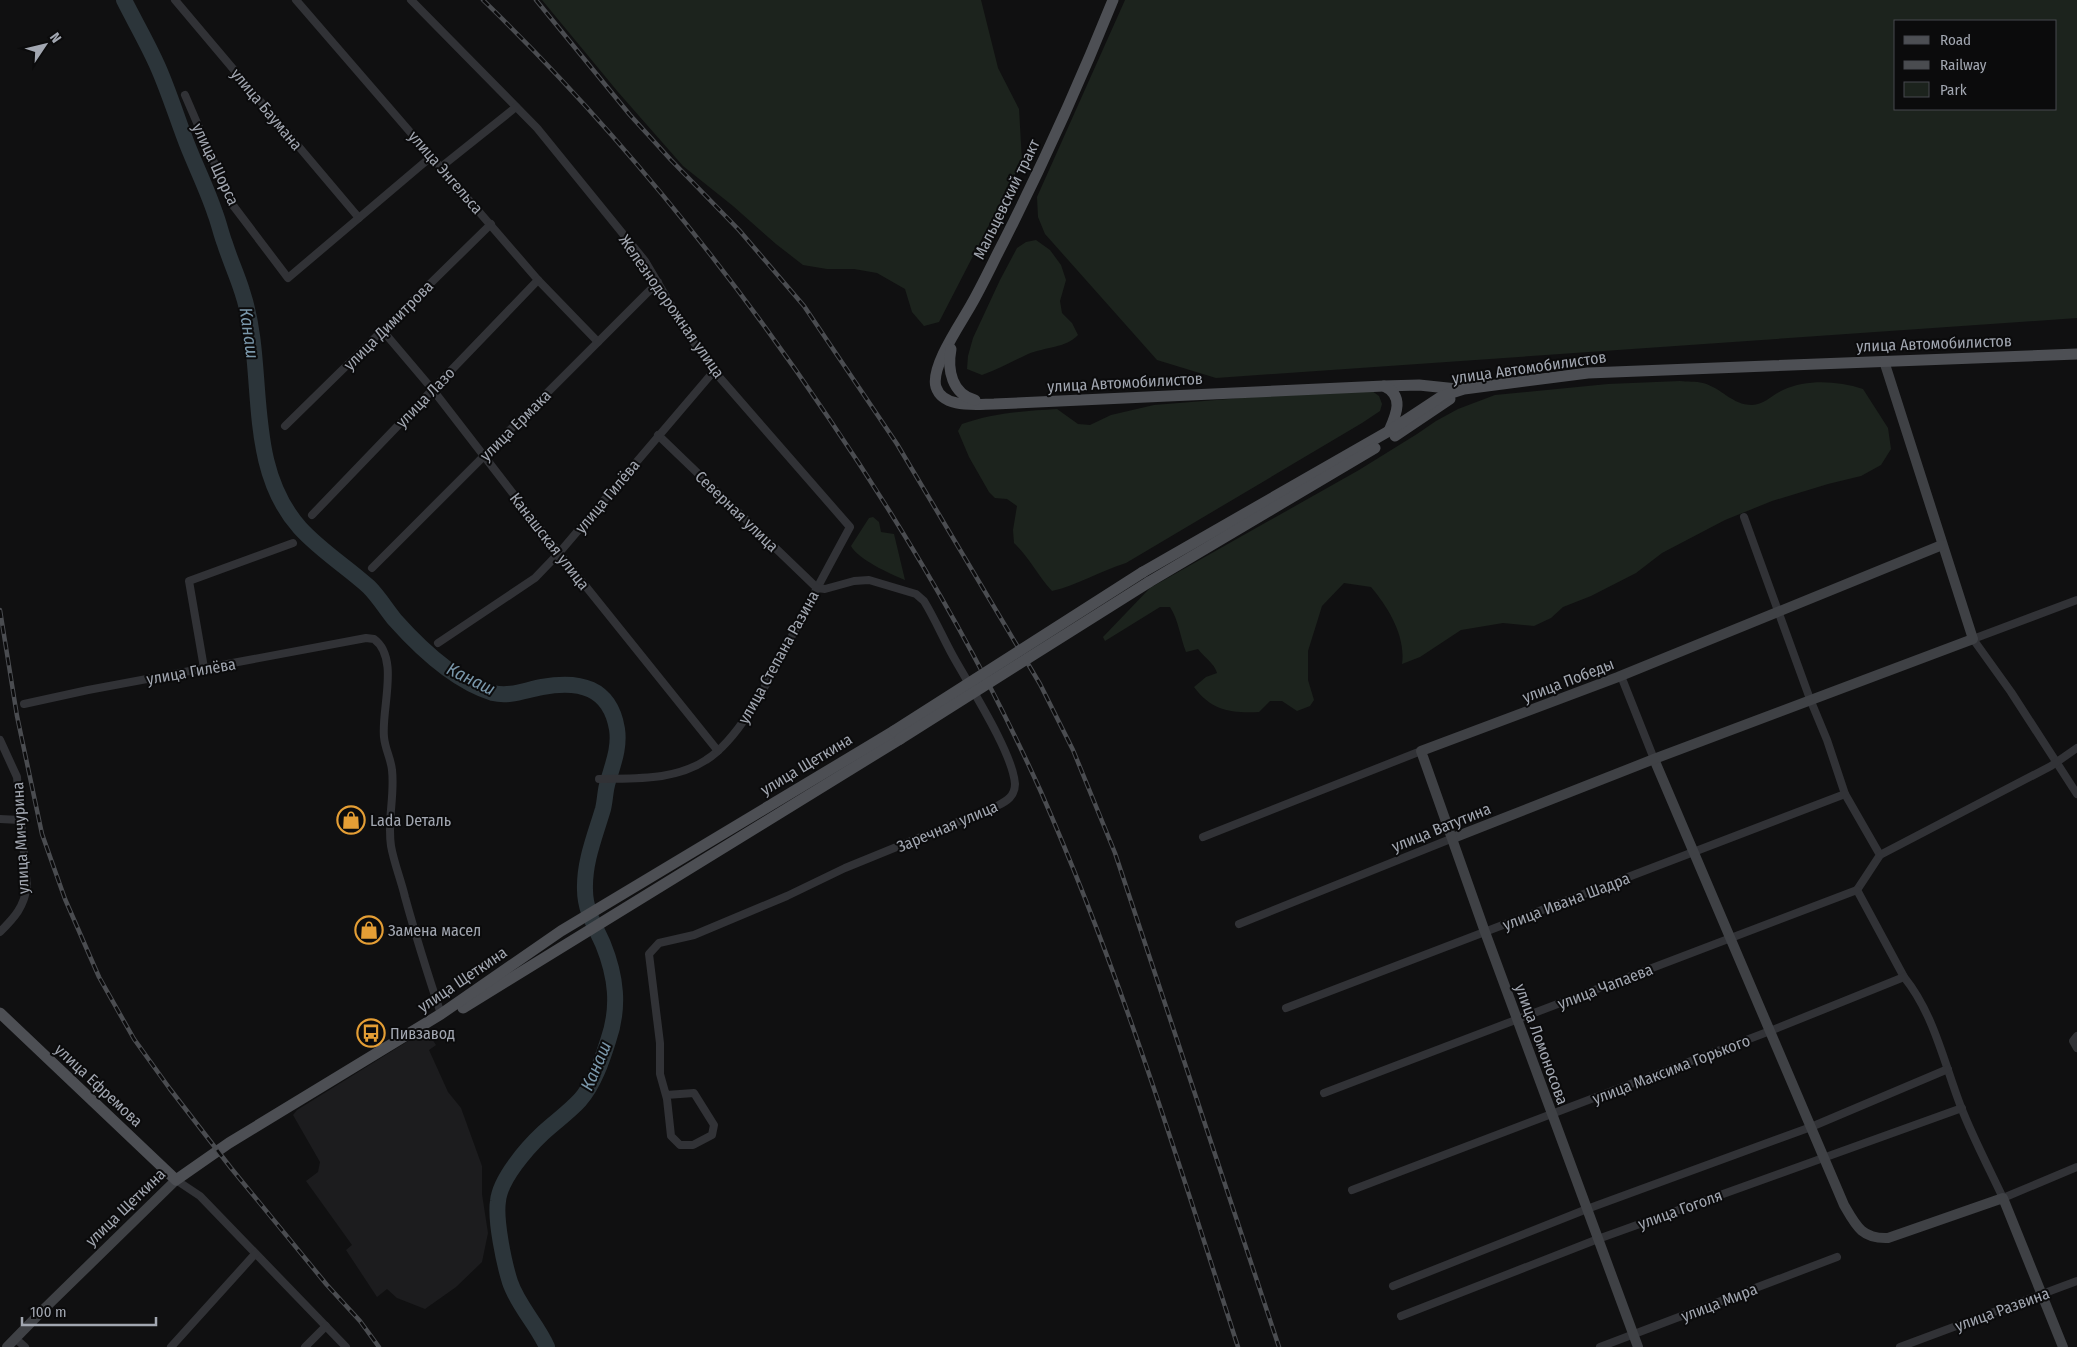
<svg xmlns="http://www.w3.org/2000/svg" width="2077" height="1347" font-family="'Fira Sans Condensed',sans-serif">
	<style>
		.built { fill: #1c1c1e }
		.green { fill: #1c231d; fill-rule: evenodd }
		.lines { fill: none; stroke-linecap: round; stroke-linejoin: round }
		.river { stroke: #2c353a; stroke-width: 16 }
		.street { stroke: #313236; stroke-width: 8 }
		.secondary { stroke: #3f4145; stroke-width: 10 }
		.primary { stroke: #4d4f54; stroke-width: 11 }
		.rail-casing { stroke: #4a4c50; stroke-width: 4.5 }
		.rail { stroke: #0b0b0c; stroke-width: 2.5; stroke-dasharray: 8; stroke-linecap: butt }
		.primary-bridge { stroke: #4d4f54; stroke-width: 11 }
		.labels { text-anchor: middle; stroke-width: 4; stroke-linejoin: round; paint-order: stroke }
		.street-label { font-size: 16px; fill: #a2a7b1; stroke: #0b0b0c }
		.poi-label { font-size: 16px; fill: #a2a7b1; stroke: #0b0b0c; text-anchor: start }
		.water-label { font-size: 18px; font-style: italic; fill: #7a97aa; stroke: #0b0b0c }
	</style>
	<rect width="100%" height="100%" fill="#101011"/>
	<!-- built -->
	<path class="built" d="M 426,1030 L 436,1045 L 429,1050 L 448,1092 L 461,1108 L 482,1166 L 482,1194 L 488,1233 L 482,1262 L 456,1287 L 425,1309 L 397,1298 L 387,1289 L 377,1297 L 346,1250 L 352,1245 L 306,1181 L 318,1172 L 320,1162 L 293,1115 L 297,1110 Z"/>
	<!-- green -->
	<g class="green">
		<path d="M 542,0 L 981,0 L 998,68 L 1019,109 L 1022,161 L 939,322 L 924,326 L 912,312 L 905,289 L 877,273 L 854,269 L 827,269 L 803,265 L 776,244 L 733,206 L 683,166 L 618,92 Z"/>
		<path d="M 1125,0 L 2077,0 L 2077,318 L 1216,378 L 1157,360 L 1045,234 L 1038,217 L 1037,197 ZM 1896,21 L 2056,21 L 2056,109 L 1896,109 Z"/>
		<path d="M 1036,240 L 1050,250 L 1061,265 L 1066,280 L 1060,301 L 1062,313 L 1072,323 L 1078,335 C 1066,348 1045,347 1028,354 C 1013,361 999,369 982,375 L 967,369 L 968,356 L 973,338 L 1000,280 L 1017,248 L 1026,242 Z"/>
		<path d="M 1680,381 C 1687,382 1696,381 1703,383 C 1722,388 1732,405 1752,405 C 1764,405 1772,395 1783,390 C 1808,379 1837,381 1863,389 L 1888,428 L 1891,449 L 1881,465 L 1861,476 L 1828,484 L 1772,501 L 1725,520 L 1662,553 L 1636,573 L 1591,596 L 1563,607 L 1551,618 L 1534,626 L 1503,623 L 1461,630 L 1420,657 L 1402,664 C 1406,636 1388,607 1371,587 L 1344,583 L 1322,606 L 1308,651 L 1308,680 L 1314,700 L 1310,706 L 1297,711 L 1282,701 L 1270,701 L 1259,712 C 1230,713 1212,711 1194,687 L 1206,677 L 1217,673 C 1214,663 1205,658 1198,649 L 1186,652 C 1180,637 1179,621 1170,607 L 1160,607 L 1105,641 L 1103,637 L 1150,588 L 1359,470 L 1417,434 L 1436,421 L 1458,409 L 1495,395 L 1608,384 Z"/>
		<path d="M 1372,391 L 1379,396 L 1382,404 L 1380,411 L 1362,423 L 1126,563 C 1100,571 1078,585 1052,591 C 1038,576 1029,557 1014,543 L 1013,530 L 1017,506 L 1007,499 L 995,498 L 989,492 L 969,457 L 958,431 L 962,424 C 993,413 1024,411 1057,409 L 1078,424 L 1090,425 L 1111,415 L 1154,405 L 1279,395 Z"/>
		<path d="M 873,517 L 879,522 L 881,532 L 894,534 L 905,580 C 890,574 858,559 851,546 L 869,518 Z"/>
	</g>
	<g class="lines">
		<!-- river -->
		<path class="river" d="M 124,0 C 135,22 148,44 158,67 C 169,92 177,118 187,144 C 196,167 207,189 215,213 C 219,223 221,234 225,244 C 230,260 237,275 242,291 C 268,368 242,463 300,528 C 321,551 347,567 369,587 C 379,597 386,609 395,620 C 420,648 456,682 493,693 C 510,697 525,690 542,687 C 579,680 610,687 617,729 C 620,749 612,766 607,785 C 605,793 605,801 603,809 C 595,836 584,862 585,890 C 585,910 595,926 603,944 C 616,976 620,1007 608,1041 C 602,1060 594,1084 580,1100 C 569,1112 555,1122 543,1133 C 527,1148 500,1179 498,1201 C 495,1220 504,1263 510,1282 C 518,1306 537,1324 547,1347"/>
		<!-- street -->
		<g class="street">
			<path d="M 175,0 L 359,218"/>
			<path d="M 296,0 L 538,280 L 598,342"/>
			<path d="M 411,0 L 537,128 L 645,261 L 690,337 L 714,371 L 850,527 C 831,562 812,597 794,632 C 774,669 743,737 706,760 C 674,781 635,778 599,779"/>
			<path d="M 185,95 L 232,204 L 288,278 L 432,156"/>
			<path d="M 441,167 L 516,107"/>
			<path d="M 383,331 L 433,390 L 559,553 L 718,751"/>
			<path d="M 285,426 L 491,224"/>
			<path d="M 658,435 L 817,588 L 825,589 L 854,581 L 869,580 L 916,594 L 924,601 C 935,619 943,638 953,656 C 969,685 1013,753 1015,784 C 1015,796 1007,801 997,806 L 845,868 L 787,896 L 694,935 L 659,943 L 649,954 L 660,1043 L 660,1074 L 667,1099 L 671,1136 L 680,1145 L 693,1145 L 712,1135 L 714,1125 L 694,1093 L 666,1095"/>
			<path d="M 312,515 L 538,280"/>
			<path d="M 1744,517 L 1810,699 L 1827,740 L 1845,794 L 1880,855 L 1857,890"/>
			<path d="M 372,568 L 658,282"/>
			<path d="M 2077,600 L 1973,639 L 2011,692 L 2077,794"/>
			<path d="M 438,643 L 535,578 L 559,553 L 714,371"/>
			<path d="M 204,668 L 189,581 L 293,543"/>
			<path d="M 1621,676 L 1654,759"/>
			<path d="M 24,704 L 88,690 L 366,638 L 374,639 C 400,658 381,709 384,737 C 385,749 391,759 392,770 C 395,796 387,820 391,846 C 394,863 401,880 405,897 C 416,937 428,975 441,1014"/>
			<path d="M 0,740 L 17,777 L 27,886 C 24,907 15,917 0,932"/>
			<path d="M 0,819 L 20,820"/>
			<path d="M 1203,837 L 1421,751"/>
			<path d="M 1880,855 L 2051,766 L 2077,748"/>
			<path d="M 1857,890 L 1904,977 C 1934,1014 1944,1063 1961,1107 C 1973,1138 1989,1168 2003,1198 L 2077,1167"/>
			<path d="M 1239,924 L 1453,838"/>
			<path d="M 1286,1008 L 1845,794"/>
			<path d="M 2077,1036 L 2073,1041 L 2077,1048"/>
			<path d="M 1324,1093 L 1857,890"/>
			<path d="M 176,1180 L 200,1196 L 346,1347"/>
			<path d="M 1352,1190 L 1770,1031 L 1904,977"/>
			<path d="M 1393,1286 L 1587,1209 L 1811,1127 L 1948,1069"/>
			<path d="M 1401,1316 L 1598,1239 L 1962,1108"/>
			<path d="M 16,1339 L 25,1347"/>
			<path d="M 171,1347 L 255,1254"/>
			<path d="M 305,1347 L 326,1326"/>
			<path d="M 1600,1347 L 1837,1257"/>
			<path d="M 1900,1347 L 2077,1281"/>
		</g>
		<!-- secondary -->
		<g class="secondary">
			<path d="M 1654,759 L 1844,1205 C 1856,1226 1862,1239 1888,1238 L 2003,1198 L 2063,1347"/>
			<path d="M 1453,838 L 1654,759 L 1973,639 L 1884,361"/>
			<path d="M 7,1347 L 46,1307 L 176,1180"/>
			<path d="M 1638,1347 L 1485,932 L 1421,751 L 1618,677 L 1942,545"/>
		</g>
		<!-- primary -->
		<g class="primary">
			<path d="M 1113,0 C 1080,82 1044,162 1004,241 C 993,262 983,284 971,305 C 961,323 930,367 936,387 C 943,409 977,404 994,404 L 1384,386 L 1419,385 L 1457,389"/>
			<path d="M 951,349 C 947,370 952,394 975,400"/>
			<path d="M 1384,386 C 1405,396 1396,415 1389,431"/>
			<path d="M 1395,436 L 1450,399"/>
			<path d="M 1143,572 L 1389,431 L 1442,396 L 1464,389 L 1588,373 L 2077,354"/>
			<path d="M 1149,582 L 1375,448"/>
			<path d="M 463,1008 L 900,739"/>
			<path d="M 0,1013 L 176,1180 L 229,1143 L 441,1014 L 561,931 L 894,731"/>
		</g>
		<!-- rail casing -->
		<g class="rail-casing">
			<g id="rail">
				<path d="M 483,0 C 613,126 727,267 828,417 C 909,536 982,661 1041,792 C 1120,972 1178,1160 1238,1347"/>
				<path d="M 536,0 L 630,115 L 671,160 L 739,230 L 804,306 L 897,444 L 1040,684 L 1073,750 L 1115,853 L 1279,1347"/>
				<path d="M 0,610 L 17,716 L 42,834 L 65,899 L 99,977 L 134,1039 L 170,1089 L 231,1168 L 327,1285 L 360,1321 L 379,1347"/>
			</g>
		</g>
		<!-- rail -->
		<use href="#rail" class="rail"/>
		<!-- primary-bridge -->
		<g class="primary-bridge">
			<path d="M 894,731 L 1143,572"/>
			<path d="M 900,739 L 1149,582"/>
		</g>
	</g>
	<!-- icons -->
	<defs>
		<g id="shop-ring" transform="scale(1.4375)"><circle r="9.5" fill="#0b0b0c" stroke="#e49e35" stroke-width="1.5"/><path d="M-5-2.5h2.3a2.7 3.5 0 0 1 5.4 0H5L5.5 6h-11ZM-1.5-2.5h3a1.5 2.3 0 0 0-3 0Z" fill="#e49e35"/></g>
		<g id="bus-ring" transform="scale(1.4375)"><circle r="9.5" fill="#0b0b0c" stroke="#e49e35" stroke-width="1.5"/><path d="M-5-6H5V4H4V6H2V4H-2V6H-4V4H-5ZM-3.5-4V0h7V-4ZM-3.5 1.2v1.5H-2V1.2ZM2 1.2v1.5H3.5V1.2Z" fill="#e49e35"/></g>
	</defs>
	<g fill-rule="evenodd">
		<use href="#shop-ring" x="351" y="820"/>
		<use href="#shop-ring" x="369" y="930"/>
		<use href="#bus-ring" x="371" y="1033"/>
	</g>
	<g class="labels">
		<!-- street labels -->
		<g class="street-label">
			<text transform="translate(267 109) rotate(50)" y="6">улица Баумана</text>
			<text transform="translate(216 164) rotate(65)" y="6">улица Щорса</text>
			<text transform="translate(446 172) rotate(49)" y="6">улица Энгельса</text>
			<text transform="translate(1006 199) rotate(-64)" y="6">Мальцевский тракт</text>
			<text transform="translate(672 306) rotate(55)" y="6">Железнодорожная улица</text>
			<text transform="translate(388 325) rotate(-45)" y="6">улица Димитрова</text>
			<text transform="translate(1934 343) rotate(-2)" y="6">улица Автомобилистов</text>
			<text transform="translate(1529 367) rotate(-8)" y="6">улица Автомобилистов</text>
			<text transform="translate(1125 382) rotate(-3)" y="6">улица Автомобилистов</text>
			<text transform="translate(425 397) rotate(-46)" y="6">улица Лазо</text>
			<text transform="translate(515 425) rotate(-45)" y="6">улица Ермака</text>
			<text transform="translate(607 496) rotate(-50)" y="6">улица Гилёва</text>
			<text transform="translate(737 511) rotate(44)" y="6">Северная улица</text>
			<text transform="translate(550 541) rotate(52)" y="6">Канашская улица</text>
			<text transform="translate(778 657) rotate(-61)" y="6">улица Степана Разина</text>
			<text transform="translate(191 671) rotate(-10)" y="6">улица Гилёва</text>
			<text transform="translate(1568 680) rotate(-21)" y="6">улица Победы</text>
			<text transform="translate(806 764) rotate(-31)" y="6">улица Щеткина</text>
			<text transform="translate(947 826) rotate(-23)" y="6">Заречная улица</text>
			<text transform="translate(1441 827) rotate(-22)" y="6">улица Ватутина</text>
			<text transform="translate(20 838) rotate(-93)" y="6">улица Мичурина</text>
			<text transform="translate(1566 901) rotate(-21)" y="6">улица Ивана Шадра</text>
			<text transform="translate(462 979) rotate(-34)" y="6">улица Щеткина</text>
			<text transform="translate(1605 986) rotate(-21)" y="6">улица Чапаева</text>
			<text transform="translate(1542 1044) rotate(70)" y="6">улица Ломоносова</text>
			<text transform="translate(1671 1069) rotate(-21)" y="6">улица Максима Горького</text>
			<text transform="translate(99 1085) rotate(43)" y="6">улица Ефремова</text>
			<text transform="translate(125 1207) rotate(-44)" y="6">улица Щеткина</text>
			<text transform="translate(1680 1209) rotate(-20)" y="6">улица Гоголя</text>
			<text transform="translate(1719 1302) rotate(-21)" y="6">улица Мира</text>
			<text transform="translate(2002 1309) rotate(-20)" y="6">улица Развина</text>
		</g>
		<!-- poi labels -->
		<g class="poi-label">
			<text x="370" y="826">Lada Dеталь</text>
			<text x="388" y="936">Замена масел</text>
			<text x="390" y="1039">Пивзавод</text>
		</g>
		<!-- water labels -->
		<g class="water-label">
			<text transform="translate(249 333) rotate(82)" y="6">Канаш</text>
			<text transform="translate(471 679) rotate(26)" y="6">Канаш</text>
			<text transform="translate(596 1066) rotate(-67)" y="6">Канаш</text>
		</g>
	</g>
	<!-- legend -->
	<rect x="1894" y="20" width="162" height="90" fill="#0b0b0c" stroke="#47494e"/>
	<rect x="1904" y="36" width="25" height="8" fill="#4d4f54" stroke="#47494e"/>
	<text x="1940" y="45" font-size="15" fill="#a2a7b1">Road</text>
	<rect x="1904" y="61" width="25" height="8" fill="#4a4c50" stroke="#47494e"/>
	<text x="1940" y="70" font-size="15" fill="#a2a7b1">Railway</text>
	<rect x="1904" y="82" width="25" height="15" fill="#1c231d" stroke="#47494e"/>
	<text x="1940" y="95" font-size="15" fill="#a2a7b1">Park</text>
	<!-- north arrow -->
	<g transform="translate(45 45) rotate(55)" stroke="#0b0b0c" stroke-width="4" paint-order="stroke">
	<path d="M0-4L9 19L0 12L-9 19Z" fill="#a2a7b1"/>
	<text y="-8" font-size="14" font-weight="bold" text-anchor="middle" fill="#a2a7b1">N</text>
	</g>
	<!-- scale -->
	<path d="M22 1317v8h134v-8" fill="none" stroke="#a2a7b1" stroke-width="2.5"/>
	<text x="30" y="1317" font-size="15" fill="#a2a7b1" stroke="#0b0b0c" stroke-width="4" paint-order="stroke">100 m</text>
</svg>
